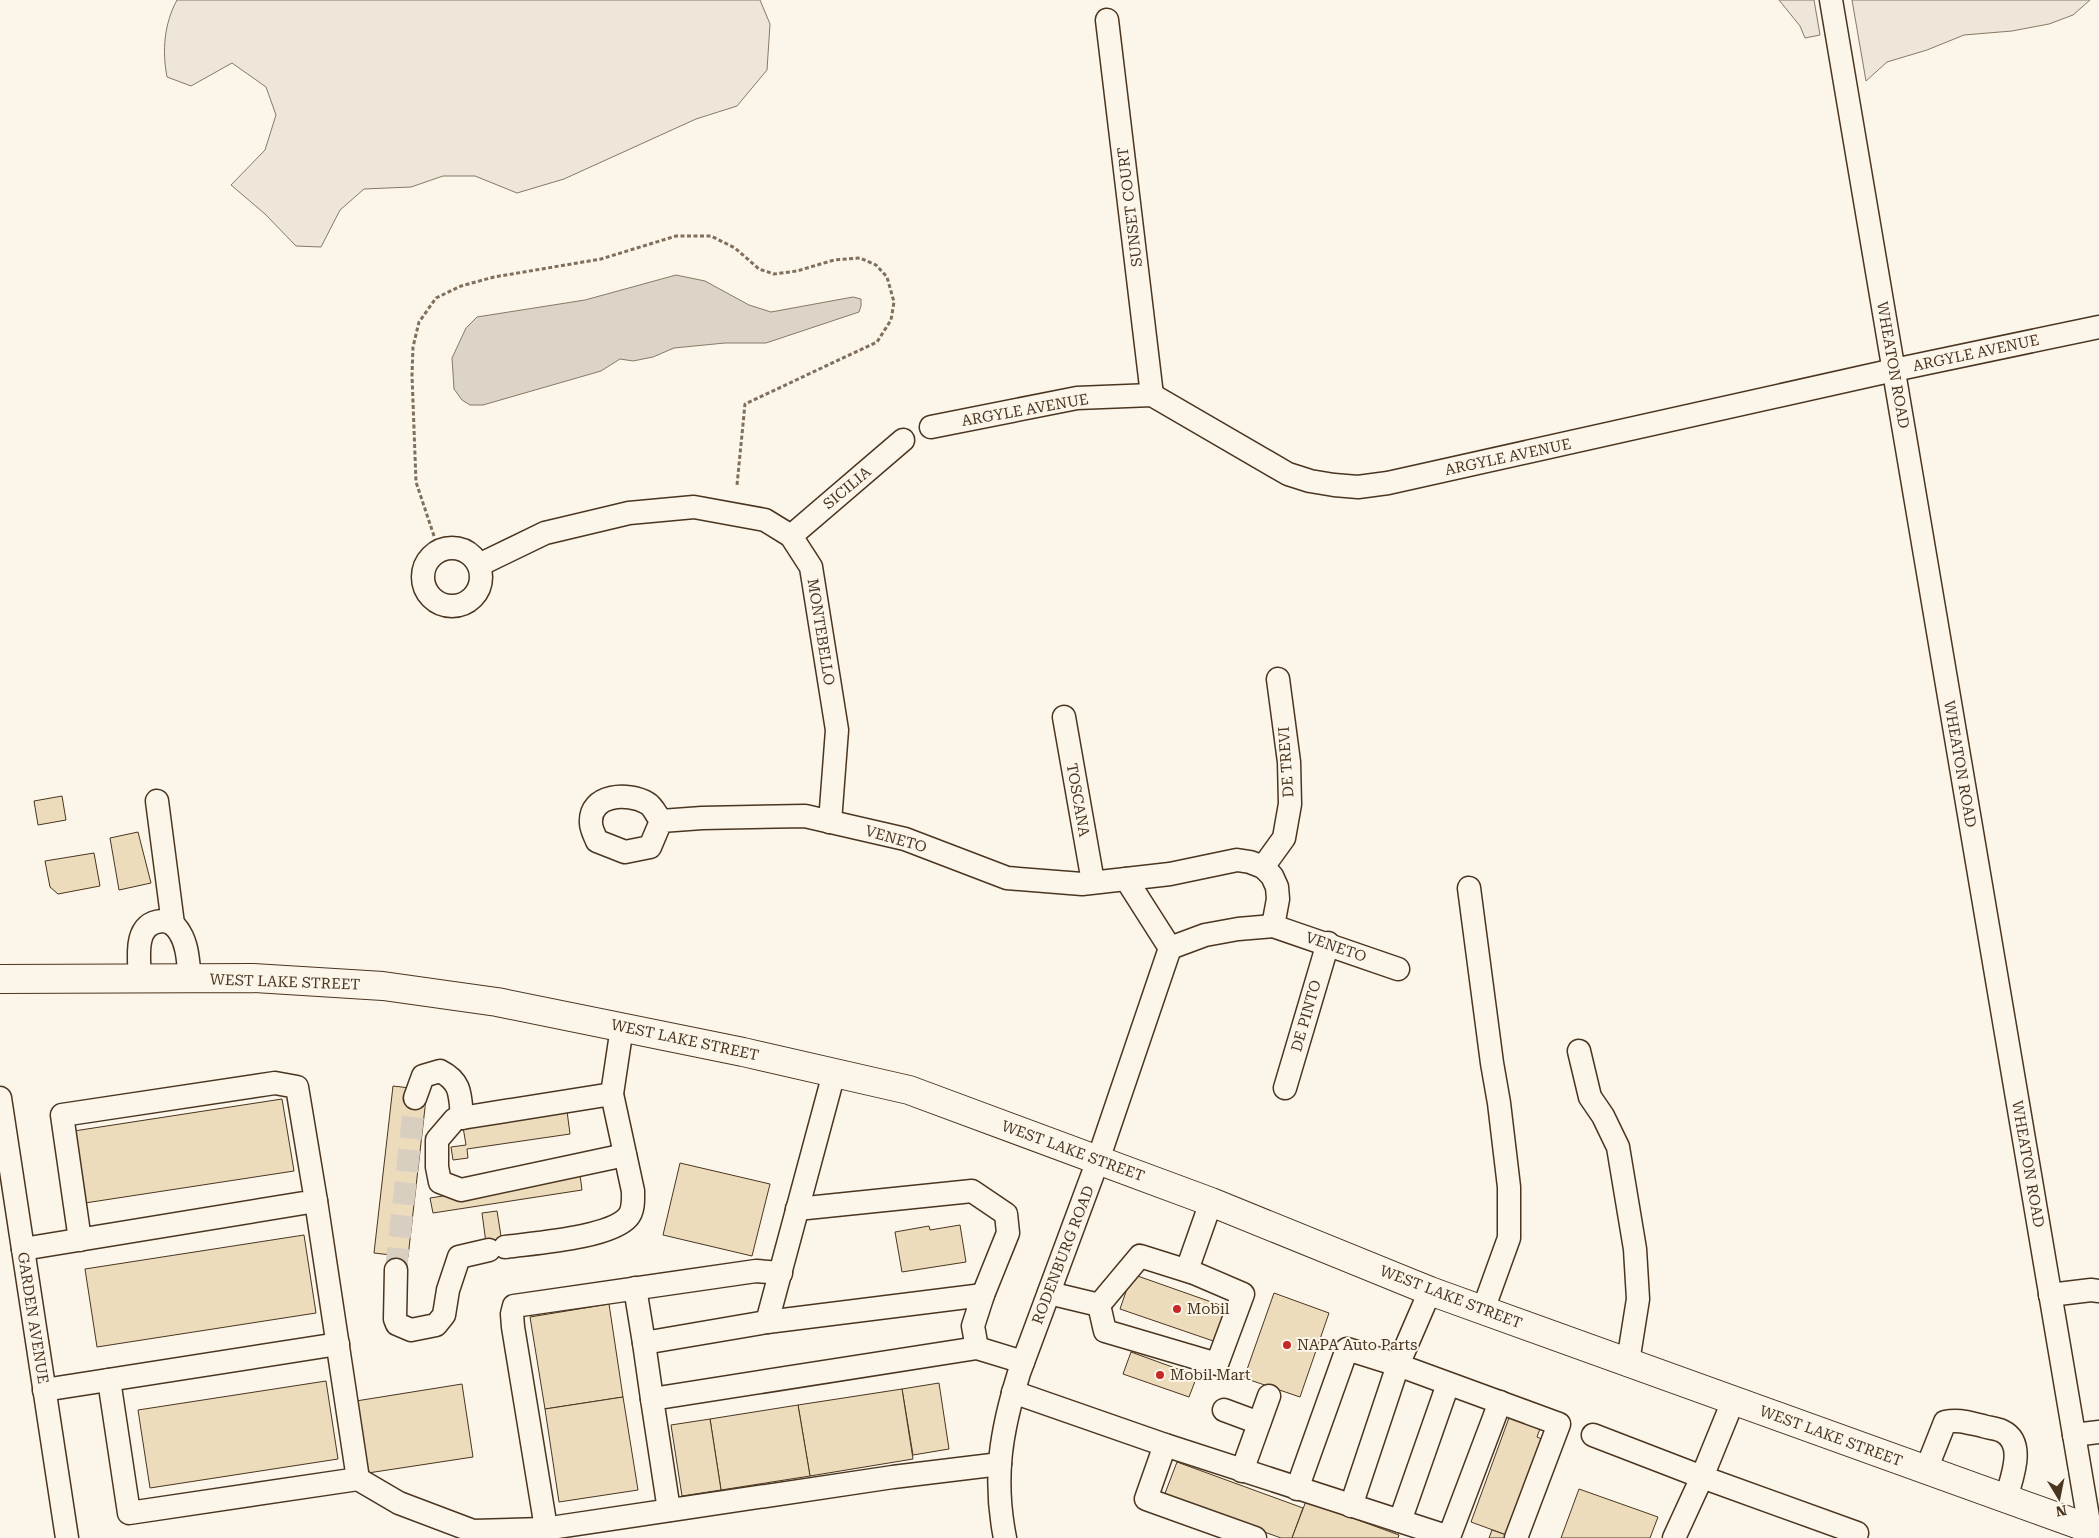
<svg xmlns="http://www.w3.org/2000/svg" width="2099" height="1538" font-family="'Roboto Serif',serif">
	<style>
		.green { fill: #ede6d9; stroke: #887966 }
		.water { fill: #dcd4c6; stroke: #887966 }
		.building { fill: #ecdcbc; stroke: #4a3520 }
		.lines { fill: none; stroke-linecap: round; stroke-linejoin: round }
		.minor-tunnel { stroke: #d8cfc1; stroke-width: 22; stroke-dasharray: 22 11; stroke-linecap: butt }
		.minor-casing { stroke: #4a3520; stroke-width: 25 }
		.major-casing { stroke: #4a3520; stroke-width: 30 }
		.path { stroke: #7f6f5c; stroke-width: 3; stroke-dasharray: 4 2.5; stroke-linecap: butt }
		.minor { stroke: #fbf6e9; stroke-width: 22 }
		.major { stroke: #fbf6e9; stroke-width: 28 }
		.poi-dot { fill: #c62828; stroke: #fbf6e9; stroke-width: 2 }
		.labels { text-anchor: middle; stroke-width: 4; stroke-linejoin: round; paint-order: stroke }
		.street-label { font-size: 15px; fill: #4a3520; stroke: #fbf6e9 }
		.poi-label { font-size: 15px; fill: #4a3520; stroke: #fbf6e9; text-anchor: start }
	</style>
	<rect width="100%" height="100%" fill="#fbf6e9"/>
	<!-- green -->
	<g class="green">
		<path d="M 177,0 L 760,0 L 770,24 L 767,70 L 737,106 L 696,119 L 564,179 L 517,193 L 475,176 L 443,176 L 411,187 L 364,189 L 340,210 L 321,247 L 296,246 L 265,214 L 231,185 L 265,150 L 276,115 L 266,87 L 232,63 L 191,86 L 167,77 C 162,51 164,24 177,0 Z"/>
		<path d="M 1779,0 L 1814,0 L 1820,35 L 1805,38 L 1800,26 Z"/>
		<path d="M 1852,0 L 2090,0 L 2073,15 L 2049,24 L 2012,31 L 1964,35 L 1927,50 L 1887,62 L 1866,81 Z"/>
	</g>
	<!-- water -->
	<path class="water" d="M 676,275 L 705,281 L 749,305 L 771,312 L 853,297 L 861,299 L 861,306 L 859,312 L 766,343 L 725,343 L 674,348 L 653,357 L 633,361 L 620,359 L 601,371 L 483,405 L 470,405 L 462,400 L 454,389 L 452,358 L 466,328 L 477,317 L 585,300 Z"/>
	<!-- building -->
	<g class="building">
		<path d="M 62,796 L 66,820 L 38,825 L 34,801 Z"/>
		<path d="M 138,832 L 151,883 L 119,890 L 110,838 Z"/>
		<path d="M 94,853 L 100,886 L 58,894 L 50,887 L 45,861 Z"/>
		<path d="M 393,1086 L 427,1090 L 408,1257 L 374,1253 Z"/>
		<path d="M 282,1099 L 294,1171 L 85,1203 L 74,1131 Z"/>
		<path d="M 567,1111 L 570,1134 L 467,1149 L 468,1158 L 453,1160 L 451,1147 L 466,1145 L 463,1127 Z"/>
		<path d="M 680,1163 L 770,1184 L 752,1256 L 663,1235 Z"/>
		<path d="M 580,1175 L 582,1190 L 433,1213 L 430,1198 Z"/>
		<path d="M 497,1211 L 504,1255 L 488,1258 L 482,1213 Z"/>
		<path d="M 960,1225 L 966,1262 L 902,1272 L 895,1232 L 929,1226 L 930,1230 Z"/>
		<path d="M 304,1235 L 316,1313 L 97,1347 L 85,1269 Z"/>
		<path d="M 1132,1274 L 1234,1310 L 1222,1344 L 1120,1309 Z"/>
		<path d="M 1274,1293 L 1329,1313 L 1300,1397 L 1244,1378 Z"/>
		<path d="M 609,1304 L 623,1397 L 545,1409 L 530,1317 Z"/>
		<path d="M 1131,1352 L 1197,1376 L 1189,1397 L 1123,1374 Z"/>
		<path d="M 326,1381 L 338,1459 L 150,1488 L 138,1410 Z"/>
		<path d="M 939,1383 L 949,1449 L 913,1455 L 902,1389 Z"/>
		<path d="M 462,1384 L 473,1457 L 368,1473 L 356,1401 Z"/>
		<path d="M 902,1389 L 913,1459 L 810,1476 L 798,1405 Z"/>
		<path d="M 623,1397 L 638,1490 L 559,1502 L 545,1409 Z"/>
		<path d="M 798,1405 L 810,1476 L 721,1490 L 710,1419 Z"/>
		<path d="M 1510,1415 L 1541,1426 L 1537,1437 L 1546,1441 L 1512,1537 L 1471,1522 Z"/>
		<path d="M 710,1419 L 721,1490 L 682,1496 L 671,1425 Z"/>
		<path d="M 1177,1462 L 1303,1508 L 1292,1538 L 1281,1538 L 1164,1496 Z"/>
		<path d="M 1579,1489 L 1658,1517 L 1650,1538 L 1561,1538 Z"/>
		<path d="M 1306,1501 L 1399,1535 L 1398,1538 L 1292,1538 Z"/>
		<path d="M 1492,1530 L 1512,1537 L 1511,1538 L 1489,1538 Z"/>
	</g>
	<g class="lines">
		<!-- minor-tunnel -->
		<path class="minor-tunnel" d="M 396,1270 L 415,1098"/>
		<!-- minor casing -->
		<g class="minor-casing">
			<g id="minor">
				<path d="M 1831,0 L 2090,1529"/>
				<path d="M 1107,20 L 1152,395"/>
				<path d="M 931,427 L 1077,398 L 1152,395 L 1288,474 L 1310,481 L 1334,485 L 1358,487 L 1388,483 L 1894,370 L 2099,327"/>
				<path d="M 791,536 L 903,440"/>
				<circle cx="452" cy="577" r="29"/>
				<path d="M 479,565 L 545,533 L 629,513 L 694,507 L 765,520 L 791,536 L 811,567 L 837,730 L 830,822"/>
				<path d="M 1064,717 L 1093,882"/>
				<path d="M 157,801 L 173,924"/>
				<path d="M 661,821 L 650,847 L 625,852 L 597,841 C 595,836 591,829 591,823 C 589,794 628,792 647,803 C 653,806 657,816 661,821 L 702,818 L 805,816 L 905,839 L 1007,878 L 1082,884 L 1170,874 L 1237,860 L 1250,862 L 1263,867 L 1272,876 L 1277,887 L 1278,899 L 1273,926 L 1398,969"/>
				<path d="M 1263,867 L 1284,838 L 1290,804 L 1289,762 L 1278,679"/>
				<path d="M 1126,879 L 1170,948"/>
				<path d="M 1469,888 L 1492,1063 L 1499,1103 L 1509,1187 L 1509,1238 L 1483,1310"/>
				<path d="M 1170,948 L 1205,935 L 1238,929 L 1273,926"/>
				<path d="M 140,978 C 139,958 133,923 162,921 C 170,921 176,926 180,933 C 188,946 188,963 190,978"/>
				<path d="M 1579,1051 L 1590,1097 L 1603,1116 L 1618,1147 L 1635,1249 L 1638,1299 L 1628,1362"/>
				<path d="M 1285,1088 L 1328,943"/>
				<path d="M 612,1094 L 455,1119 L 437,1140 L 437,1167 L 440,1182 L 461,1190 L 625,1155"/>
				<path d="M 0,1098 L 67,1538"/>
				<path d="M 415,1098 L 423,1076 L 440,1071 C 462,1082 460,1096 462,1118"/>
				<path d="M 797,1209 L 972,1191 L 1006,1214 L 1008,1233 L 983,1295"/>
				<path d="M 505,1247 C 533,1243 610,1238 628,1217 C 634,1210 633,1199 633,1191 L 612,1094 L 622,1027"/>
				<path d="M 23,1249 L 316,1201 L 297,1087 L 275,1083 L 62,1115 L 80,1240"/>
				<path d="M 396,1270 L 395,1319 L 397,1324 L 411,1330 L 436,1325 L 444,1315 L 448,1290 L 459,1257 L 489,1250"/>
				<path d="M 635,1288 L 644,1343"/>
				<path d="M 1430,1291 L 1398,1365 L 1559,1424 L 1516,1538"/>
				<path d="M 1049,1293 L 1099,1305 L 1105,1331 L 1217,1364 L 1243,1294 L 1187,1270 L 1211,1202"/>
				<path d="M 2050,1295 L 2091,1290 L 2099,1291"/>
				<path d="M 1099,1305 L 1140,1256 L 1191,1272"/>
				<path d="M 767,1322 L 983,1295 L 973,1326 L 977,1348"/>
				<path d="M 109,1380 L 129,1513 L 358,1479 L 316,1201"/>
				<path d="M 44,1390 L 338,1344"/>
				<path d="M 1013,1392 L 1165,1445 L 1146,1499 L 1255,1538"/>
				<path d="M 652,1399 L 644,1343 L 767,1322 L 834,1073"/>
				<path d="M 1733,1401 L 1702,1477 L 1857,1533"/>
				<path d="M 1224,1410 L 1259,1423"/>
				<path d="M 1593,1435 L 1702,1477 L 1674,1538"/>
				<path d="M 2074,1435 L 2099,1432"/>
				<path d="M 1165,1445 L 1449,1537 L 1500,1402"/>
				<path d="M 1926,1470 L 1945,1422 C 1959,1419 1969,1423 1983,1426 C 1988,1428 1996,1428 2002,1431 C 2027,1443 2011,1479 2006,1499"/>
				<path d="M 1242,1471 L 1269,1396"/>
				<path d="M 358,1479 L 399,1503 L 473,1531 L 544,1529 L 893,1477 L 1000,1464"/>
				<path d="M 1297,1489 L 1347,1349 L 1398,1365 L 1351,1506"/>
				<path d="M 669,1510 L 652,1399 L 977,1348 L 1023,1362"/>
				<path d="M 1400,1521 L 1448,1384"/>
				<path d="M 546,1528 L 513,1327 L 512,1314 L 514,1306 L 756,1271 L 781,1273"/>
				<path d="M 1005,1538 C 993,1478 1001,1431 1019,1373 L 1098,1160 L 1170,948"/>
			</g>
		</g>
		<!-- major casing -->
		<g class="major-casing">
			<path id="major" d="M 0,979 L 253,978 L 383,986 L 497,1002 L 743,1052 L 909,1090 L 1211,1202 L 1430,1291 L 2099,1532"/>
		</g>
		<!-- path -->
		<path class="path" d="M 434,536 L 416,482 L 412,375 L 413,347 L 419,322 L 436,298 L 461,286 L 494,277 L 601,259 L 676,236 L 711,236 L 735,248 L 759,269 L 774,274 L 797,271 L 834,260 L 860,258 L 876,265 L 887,277 L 894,302 L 891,320 L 877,342 L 745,404 L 737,485"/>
		<!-- minor -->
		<use href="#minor" class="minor"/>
		<!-- major -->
		<use href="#major" class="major"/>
	</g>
	<!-- markers -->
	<g class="poi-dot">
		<circle cx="1177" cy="1309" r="5"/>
		<circle cx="1287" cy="1345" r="5"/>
		<circle cx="1160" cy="1375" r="5"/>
	</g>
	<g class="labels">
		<!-- street labels -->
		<g class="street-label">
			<text transform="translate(1130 207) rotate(-97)" y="5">SUNSET COURT</text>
			<text transform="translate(1976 353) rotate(-12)" y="5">ARGYLE AVENUE</text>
			<text transform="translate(1893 365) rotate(80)" y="5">WHEATON ROAD</text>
			<text transform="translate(1025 410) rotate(-10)" y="5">ARGYLE AVENUE</text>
			<text transform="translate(1508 457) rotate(-12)" y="5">ARGYLE AVENUE</text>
			<text transform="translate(847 488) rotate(-40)" y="5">SICILIA</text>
			<text transform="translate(821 632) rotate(81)" y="5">MONTEBELLO</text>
			<text transform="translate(1286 762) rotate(-94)" y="5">DE TREVI</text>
			<text transform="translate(1960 764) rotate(80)" y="5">WHEATON ROAD</text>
			<text transform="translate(1078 800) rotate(80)" y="5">TOSCANA</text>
			<text transform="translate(896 839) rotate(16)" y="5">VENETO</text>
			<text transform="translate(1336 947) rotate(19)" y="5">VENETO</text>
			<text transform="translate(285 982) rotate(2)" y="5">WEST LAKE STREET</text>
			<text transform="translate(1306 1016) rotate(-74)" y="5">DE PINTO</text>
			<text transform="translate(685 1040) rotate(12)" y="5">WEST LAKE STREET</text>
			<text transform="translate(1073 1151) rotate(20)" y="5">WEST LAKE STREET</text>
			<text transform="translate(2028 1164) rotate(80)" y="5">WHEATON ROAD</text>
			<text transform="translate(1063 1255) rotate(-69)" y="5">RODENBURG ROAD</text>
			<text transform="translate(1451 1297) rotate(21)" y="5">WEST LAKE STREET</text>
			<text transform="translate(33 1318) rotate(81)" y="5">GARDEN AVENUE</text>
			<text transform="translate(1831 1436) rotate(20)" y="5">WEST LAKE STREET</text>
		</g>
		<!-- poi labels -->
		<g class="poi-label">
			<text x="1187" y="1314">Mobil</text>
			<text x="1297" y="1350">NAPA Auto Parts</text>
			<text x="1170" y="1380">Mobil Mart</text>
		</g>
	</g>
	<!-- north arrow -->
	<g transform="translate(2059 1498) rotate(170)" stroke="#fbf6e9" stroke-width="4" paint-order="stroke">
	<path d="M0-4L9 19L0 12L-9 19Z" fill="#4a3520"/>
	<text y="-8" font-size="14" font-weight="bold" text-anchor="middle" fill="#4a3520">N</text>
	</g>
</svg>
